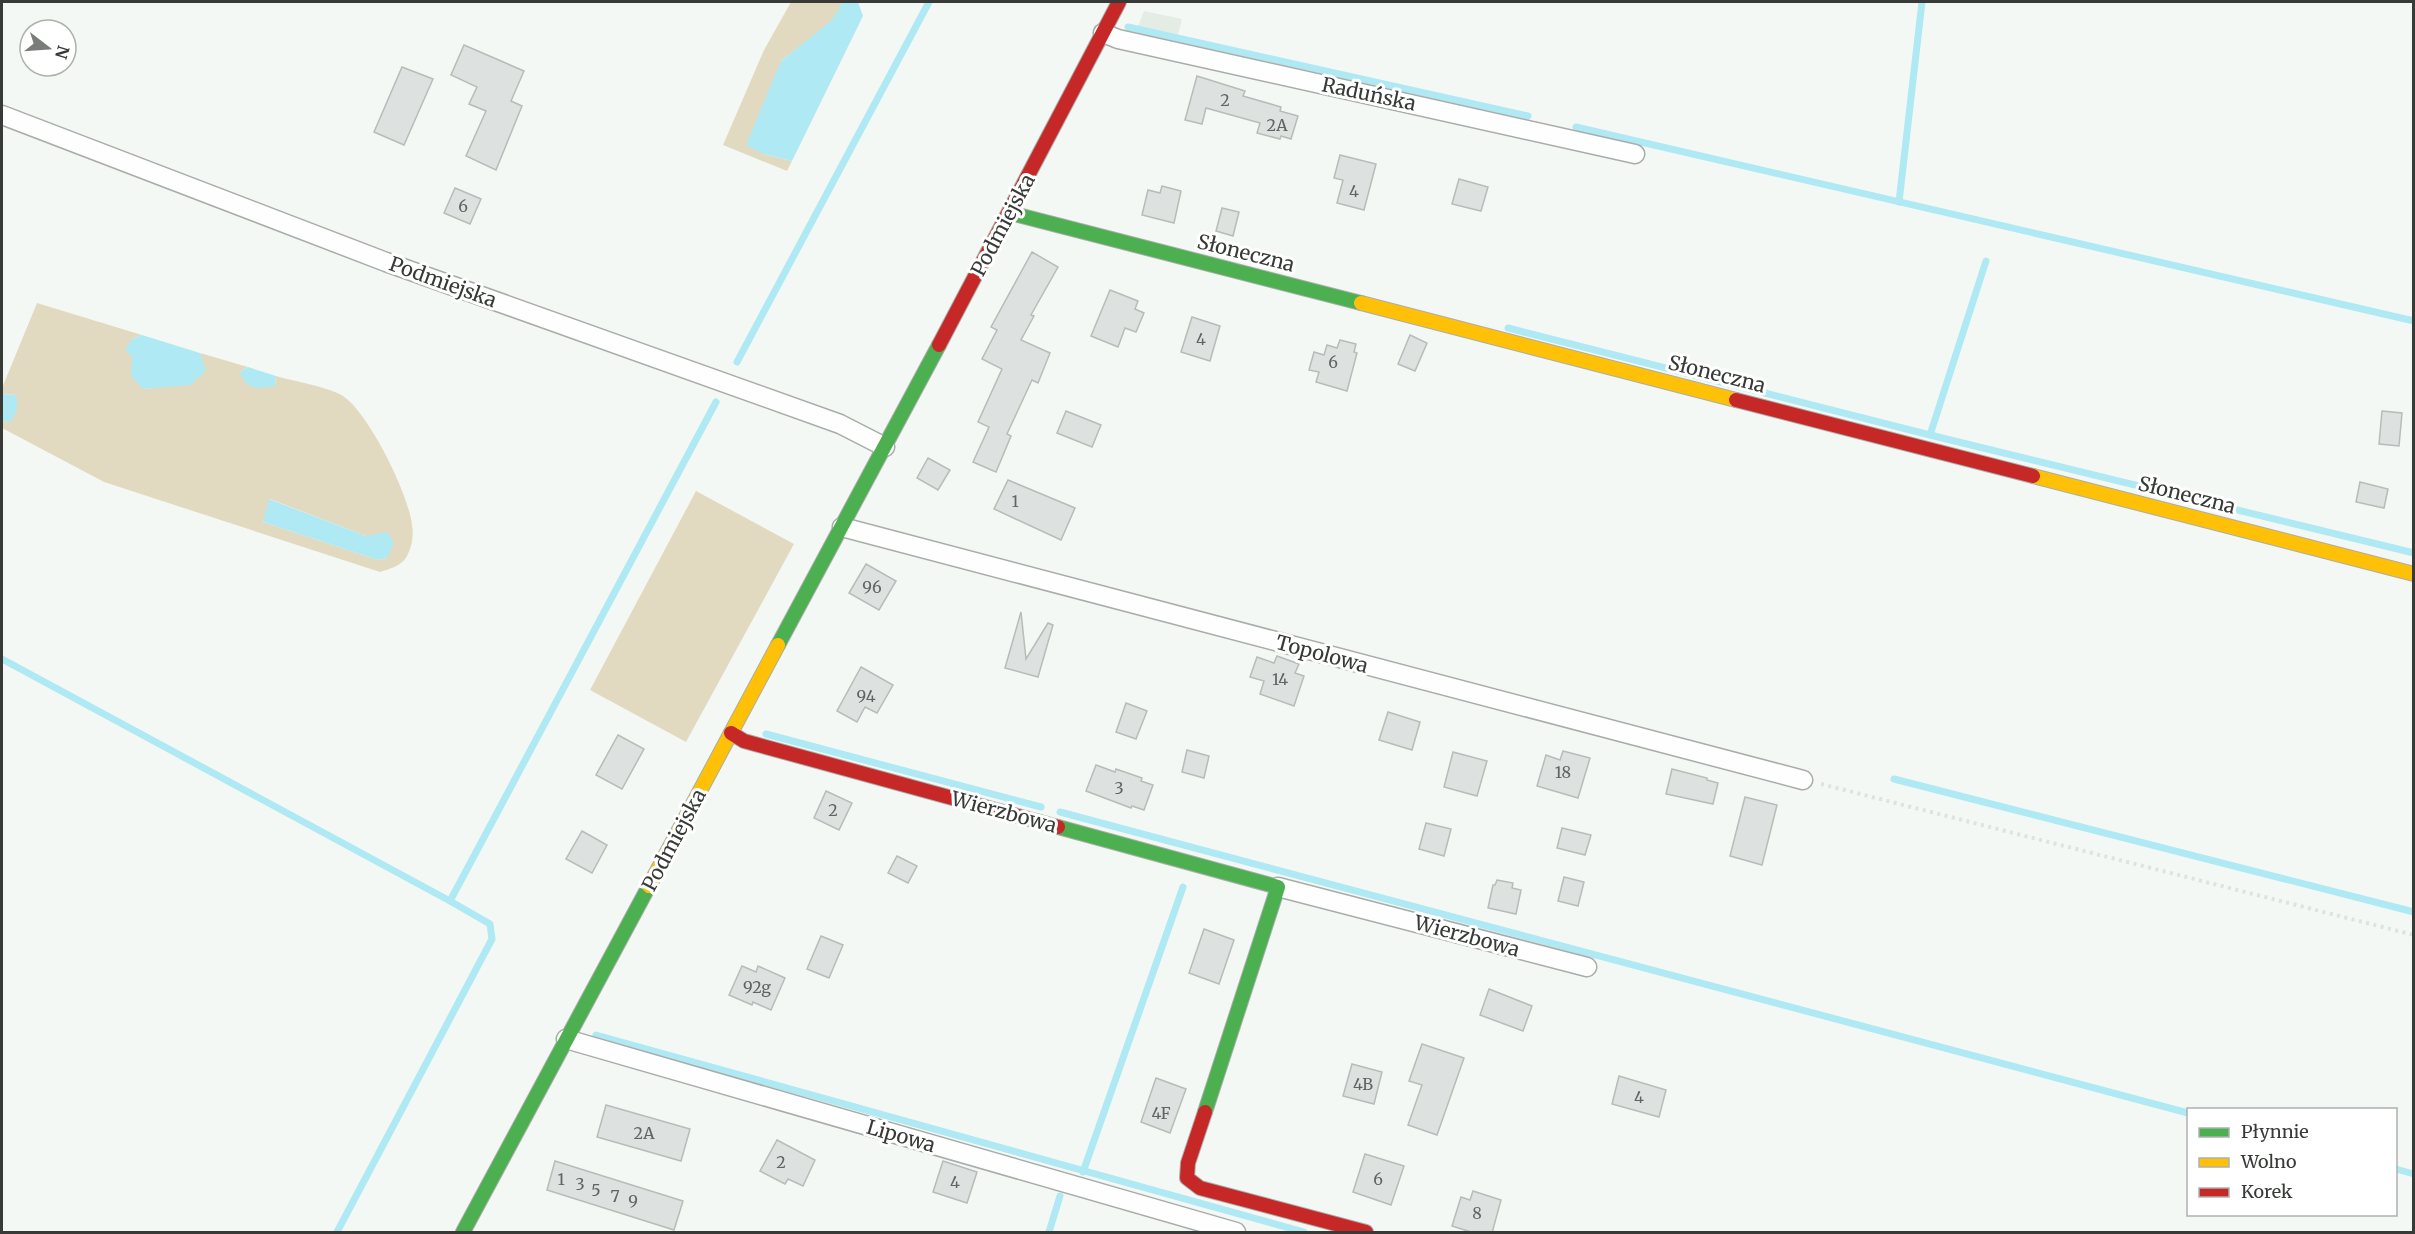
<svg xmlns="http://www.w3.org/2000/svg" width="2415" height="1234" font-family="Merriweather,serif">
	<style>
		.built { fill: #e3ede4 }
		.green { fill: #e2dac0; fill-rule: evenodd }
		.water { fill: #afe9f4 }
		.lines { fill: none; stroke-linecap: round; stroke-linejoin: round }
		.stream { stroke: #afe9f4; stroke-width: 7 }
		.building { fill: #dde1df; stroke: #b8bcb9; stroke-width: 1.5 }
		.street-casing { stroke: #a9adaa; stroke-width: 21 }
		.fast-casing { stroke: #a9adaa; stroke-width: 16 }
		.slow-casing { stroke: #a9adaa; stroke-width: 16 }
		.jam-casing { stroke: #a9adaa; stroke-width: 16 }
		.path { stroke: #e0e1e0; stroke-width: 4; stroke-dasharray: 3 4.5; stroke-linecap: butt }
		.street { stroke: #fdfefd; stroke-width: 18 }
		.fast { stroke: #4caf50; stroke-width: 14 }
		.slow { stroke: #ffc107; stroke-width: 14 }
		.jam { stroke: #c62828; stroke-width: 14 }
		.labels { text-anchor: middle; stroke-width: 6; stroke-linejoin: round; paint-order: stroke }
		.number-label { font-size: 16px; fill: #616462 }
		.street-label { font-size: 20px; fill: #373a37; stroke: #fff }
	</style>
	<rect width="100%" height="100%" fill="#f4f8f4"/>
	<!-- built -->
	<path class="built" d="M 1144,11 L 1182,19 L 1178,35 L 1138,27 Z"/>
	<!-- green -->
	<g class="green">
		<path d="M 791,2 L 843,2 L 833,20 L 781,61 L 763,154 L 792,161 L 787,171 L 723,145 L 764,50 Z"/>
		<path d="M 37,303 L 142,335 L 132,339 L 132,357 L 143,389 L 161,387 L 205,371 L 200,353 L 248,367 L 240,372 L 275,386 L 276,376 C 293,381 329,387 343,396 C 368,412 409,494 412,525 C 414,535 412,547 407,556 C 402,566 389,569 380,572 L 104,482 L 2,428 L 2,420 L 9,423 L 16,395 L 2,394 L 2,388 ZM 270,499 L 366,536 L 387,558 L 378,560 L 263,522 Z"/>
		<path d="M 696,491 L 794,544 L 686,742 L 590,690 Z"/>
	</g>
	<!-- water -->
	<g class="water">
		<path d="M 843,2 L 858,2 L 863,16 L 792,161 L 763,154 L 746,145 L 781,61 L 832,20 Z"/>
		<path d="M 142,335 L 200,353 L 206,371 L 190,385 L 143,389 L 131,376 L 132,357 L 125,350 L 132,339 Z"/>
		<path d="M 248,367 L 276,376 L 275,386 C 258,389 246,390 240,372 Z"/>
		<path d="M 2,394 L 16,395 C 19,407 17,414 9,423 L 2,420 Z"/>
		<path d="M 269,499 L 366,536 L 387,532 L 394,543 L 387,558 L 378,560 L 263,522 Z"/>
	</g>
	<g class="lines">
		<!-- stream -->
		<g class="stream">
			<path d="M 1128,27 L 1528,116"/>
			<path d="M 1576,127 L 2414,321"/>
			<path d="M 1899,202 L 1922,2"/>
			<path d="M 1508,328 L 1930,435 L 2414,553"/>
			<path d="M 737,362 L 929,2"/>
			<path d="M 1930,435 L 1986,261"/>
			<path d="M 2,659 L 450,901"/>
			<path d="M 766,734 L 1041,807"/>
			<path d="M 1894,779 L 2414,912"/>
			<path d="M 1060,812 L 2188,1113"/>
			<path d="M 596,1035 L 1304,1232"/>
			<path d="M 2396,1169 L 2414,1174"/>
			<path d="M 1083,1172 L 1183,887"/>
			<path d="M 337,1232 L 492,939 L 490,924 L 450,901 L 716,402"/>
			<path d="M 1049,1232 L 1060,1196"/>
		</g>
	</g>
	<!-- building -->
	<g class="building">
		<path d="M 464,45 L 524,71 L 511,101 L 522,106 L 496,170 L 466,156 L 486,111 L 469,104 L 477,87 L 451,75 Z"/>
		<path d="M 402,67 L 433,79 L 404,145 L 374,132 Z"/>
		<path d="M 1197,76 L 1245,91 L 1243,96 L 1281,107 L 1280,111 L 1298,116 L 1291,139 L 1281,136 L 1280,139 L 1257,133 L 1260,123 L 1206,108 L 1202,124 L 1185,120 Z"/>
		<path d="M 1340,155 L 1376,164 L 1364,210 L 1337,203 L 1343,180 L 1334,178 Z"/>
		<path d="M 1459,179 L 1488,187 L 1481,211 L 1452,204 Z"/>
		<path d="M 1162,186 L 1181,191 L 1174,223 L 1142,215 L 1148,190 L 1160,193 Z"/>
		<path d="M 455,188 L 481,199 L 470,224 L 444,213 Z"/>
		<path d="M 1222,208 L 1239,212 L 1233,236 L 1216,231 Z"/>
		<path d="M 1032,252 L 1058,267 L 1031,315 L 1034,316 L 1021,340 L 1050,353 L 1038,383 L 1032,380 L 1007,434 L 1011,436 L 996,472 L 973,462 L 989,427 L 978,422 L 1002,369 L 982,359 L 997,330 L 991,327 Z"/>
		<path d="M 1110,290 L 1138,301 L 1135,309 L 1144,313 L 1136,332 L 1125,328 L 1118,347 L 1091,336 Z"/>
		<path d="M 1192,317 L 1220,326 L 1210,361 L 1181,352 Z"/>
		<path d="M 1410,335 L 1427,343 L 1415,371 L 1398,364 Z"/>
		<path d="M 1340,340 L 1356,344 L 1354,352 L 1357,353 L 1347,391 L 1316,382 L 1319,372 L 1309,370 L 1314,352 L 1324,355 L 1327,345 L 1337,348 Z"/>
		<path d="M 1066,411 L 1101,425 L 1092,447 L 1057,433 Z"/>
		<path d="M 2382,411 L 2402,413 L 2399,446 L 2379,444 Z"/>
		<path d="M 928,458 L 950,470 L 938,490 L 917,478 Z"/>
		<path d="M 1008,480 L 1075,508 L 1061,540 L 994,509 Z"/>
		<path d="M 2360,482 L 2388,489 L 2384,508 L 2356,502 Z"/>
		<path d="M 866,564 L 896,581 L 879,610 L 849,593 Z"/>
		<path d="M 1021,612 L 1026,659 L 1048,623 L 1053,625 L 1038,677 L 1005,668 Z"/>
		<path d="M 1277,656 L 1299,664 L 1295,673 L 1304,676 L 1294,706 L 1260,694 L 1264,681 L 1250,677 L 1257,657 L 1274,663 Z"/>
		<path d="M 861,667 L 893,685 L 877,713 L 865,707 L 857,722 L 837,711 Z"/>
		<path d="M 1126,703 L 1147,711 L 1136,739 L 1116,732 Z"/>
		<path d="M 1388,712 L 1420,722 L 1412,750 L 1379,740 Z"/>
		<path d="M 618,735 L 644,749 L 622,789 L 596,775 Z"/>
		<path d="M 1187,750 L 1209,756 L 1204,778 L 1182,772 Z"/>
		<path d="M 1563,751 L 1590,758 L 1578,798 L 1537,786 L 1546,755 L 1560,760 Z"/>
		<path d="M 1453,752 L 1487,761 L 1477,796 L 1444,787 Z"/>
		<path d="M 1096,765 L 1115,772 L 1116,769 L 1142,778 L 1141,781 L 1153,785 L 1144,810 L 1132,806 L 1131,808 L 1086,791 Z"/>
		<path d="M 1672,769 L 1707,778 L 1707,780 L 1718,783 L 1713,804 L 1666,794 Z"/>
		<path d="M 826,791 L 852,803 L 839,830 L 814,818 Z"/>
		<path d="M 1745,797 L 1777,805 L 1762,865 L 1730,856 Z"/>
		<path d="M 1426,823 L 1451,829 L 1444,856 L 1419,849 Z"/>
		<path d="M 1562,828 L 1591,835 L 1585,855 L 1557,848 Z"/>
		<path d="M 582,831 L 607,845 L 592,873 L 566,859 Z"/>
		<path d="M 897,856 L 917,866 L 908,883 L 888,873 Z"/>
		<path d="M 1564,877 L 1584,882 L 1578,906 L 1558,901 Z"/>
		<path d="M 1497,880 L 1513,883 L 1512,888 L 1521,890 L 1516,914 L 1488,908 L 1493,885 L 1495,885 Z"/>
		<path d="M 1204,929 L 1234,940 L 1219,984 L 1189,973 Z"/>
		<path d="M 821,936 L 843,945 L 829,978 L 807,969 Z"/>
		<path d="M 742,966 L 756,972 L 758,966 L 785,978 L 771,1010 L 753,1002 L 752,1005 L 729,995 Z"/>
		<path d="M 1489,989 L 1532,1006 L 1523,1031 L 1480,1015 Z"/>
		<path d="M 1422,1044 L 1464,1058 L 1437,1135 L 1408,1125 L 1422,1085 L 1409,1081 Z"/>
		<path d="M 1352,1064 L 1382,1072 L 1374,1104 L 1343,1096 Z"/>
		<path d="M 1619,1076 L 1666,1090 L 1659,1117 L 1612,1104 Z"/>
		<path d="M 1156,1078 L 1186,1089 L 1170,1133 L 1141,1122 Z"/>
		<path d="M 606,1105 L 690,1129 L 681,1161 L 597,1137 Z"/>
		<path d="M 777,1140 L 815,1160 L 803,1186 L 788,1179 L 785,1184 L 760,1171 Z"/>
		<path d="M 1365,1154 L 1404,1166 L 1391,1205 L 1353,1192 Z"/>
		<path d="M 555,1161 L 683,1201 L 674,1230 L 547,1190 Z"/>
		<path d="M 943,1161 L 977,1172 L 967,1203 L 933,1192 Z"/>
		<path d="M 1473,1191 L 1501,1200 L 1492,1233 L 1474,1233 L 1452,1226 L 1461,1197 L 1470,1200 Z"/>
	</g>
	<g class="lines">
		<!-- street casing -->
		<g class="street-casing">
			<g id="street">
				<path d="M 1103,33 L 1118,39 L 1635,154"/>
				<path d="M 2,115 L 386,262 L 840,424 L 885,447"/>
				<path d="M 842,527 L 1803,780"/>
				<path d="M 1278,887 L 1587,967"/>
				<path d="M 566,1039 L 1236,1232"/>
			</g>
		</g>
		<!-- fast casing -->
		<g class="fast-casing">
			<g id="fast">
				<path d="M 1010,213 L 1361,303"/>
				<path d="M 778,645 L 939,345"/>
				<path d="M 1058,827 L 1278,887 L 1205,1112"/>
				<path d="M 463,1232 L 649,886"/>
			</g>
		</g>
		<!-- slow casing -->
		<g class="slow-casing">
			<g id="slow">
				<path d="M 1361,303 L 1736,400"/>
				<path d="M 2033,476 L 2414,574"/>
				<path d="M 649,886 L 778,645"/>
			</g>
		</g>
		<!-- jam casing -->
		<g class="jam-casing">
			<g id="jam">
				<path d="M 939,345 L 1119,2"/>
				<path d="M 1736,400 L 2033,476"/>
				<path d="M 731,733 L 744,741 L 1058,827"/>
				<path d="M 1205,1112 L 1188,1163 L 1187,1178 L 1200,1188 L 1366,1232"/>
			</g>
		</g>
		<!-- path -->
		<path class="path" d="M 1821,784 L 2414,935"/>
		<!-- street -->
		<use href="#street" class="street"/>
		<!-- fast -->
		<use href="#fast" class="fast"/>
		<!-- slow -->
		<use href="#slow" class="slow"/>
		<!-- jam -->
		<use href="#jam" class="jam"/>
	</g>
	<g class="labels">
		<!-- number labels -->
		<g class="number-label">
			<text x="1225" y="106">2</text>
			<text x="1277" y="131">2A</text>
			<text x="1354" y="197">4</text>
			<text x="463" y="212">6</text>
			<text x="1201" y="345">4</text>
			<text x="1333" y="368">6</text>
			<text x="1015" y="507">1</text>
			<text x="872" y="593">96</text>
			<text x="1280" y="685">14</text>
			<text x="866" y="702">94</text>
			<text x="1563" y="778">18</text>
			<text x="1119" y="794">3</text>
			<text x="833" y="816">2</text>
			<text x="757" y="993">92g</text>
			<text x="1363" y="1090">4B</text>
			<text x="1639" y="1103">4</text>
			<text x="1161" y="1119">4F</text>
			<text x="644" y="1139">2A</text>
			<text x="781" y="1168">2</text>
			<text x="561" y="1185">1</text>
			<text x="1378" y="1185">6</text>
			<text x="955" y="1188">4</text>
			<text x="580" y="1190">3</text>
			<text x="596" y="1196">5</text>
			<text x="615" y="1202">7</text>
			<text x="633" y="1207">9</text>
			<text x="1477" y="1219">8</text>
		</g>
		<!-- street labels -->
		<g class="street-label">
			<text transform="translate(1369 94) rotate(12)" y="7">Raduńska</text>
			<text transform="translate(1003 225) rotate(-62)" y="7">Podmiejska</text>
			<text transform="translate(1246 253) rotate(14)" y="7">Słoneczna</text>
			<text transform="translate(443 282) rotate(20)" y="7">Podmiejska</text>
			<text transform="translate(1717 374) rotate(14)" y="7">Słoneczna</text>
			<text transform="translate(2187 495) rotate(14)" y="7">Słoneczna</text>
			<text transform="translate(1322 654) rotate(15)" y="7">Topolowa</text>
			<text transform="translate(1004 812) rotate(15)" y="7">Wierzbowa</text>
			<text transform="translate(674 840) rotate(-62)" y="7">Podmiejska</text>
			<text transform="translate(1467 936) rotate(15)" y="7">Wierzbowa</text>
			<text transform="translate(901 1136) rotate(16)" y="7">Lipowa</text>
		</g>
	</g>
	<!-- border -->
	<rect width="2415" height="1234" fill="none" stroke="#373a37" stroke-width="6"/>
	<!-- legend -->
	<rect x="2187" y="1108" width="210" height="108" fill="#ffffff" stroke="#afb0af" stroke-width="1.5"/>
	<rect x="2199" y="1128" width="30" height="9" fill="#4caf50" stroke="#afb0af" stroke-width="1.5"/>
	<text x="2241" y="1138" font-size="18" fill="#373a37">Płynnie</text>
	<rect x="2199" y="1158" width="30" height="9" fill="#ffc107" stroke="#afb0af" stroke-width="1.5"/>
	<text x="2241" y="1168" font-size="18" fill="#373a37">Wolno</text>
	<rect x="2199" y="1188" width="30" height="9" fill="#c62828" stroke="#afb0af" stroke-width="1.5"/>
	<text x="2241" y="1198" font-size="18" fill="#373a37">Korek</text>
	<!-- north arrow -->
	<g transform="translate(48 48) rotate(107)"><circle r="28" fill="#ffffff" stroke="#afb0af" stroke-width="1.5"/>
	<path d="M0-4.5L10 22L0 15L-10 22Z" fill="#797c79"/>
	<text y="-9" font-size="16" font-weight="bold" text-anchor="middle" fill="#373a37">N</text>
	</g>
</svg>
